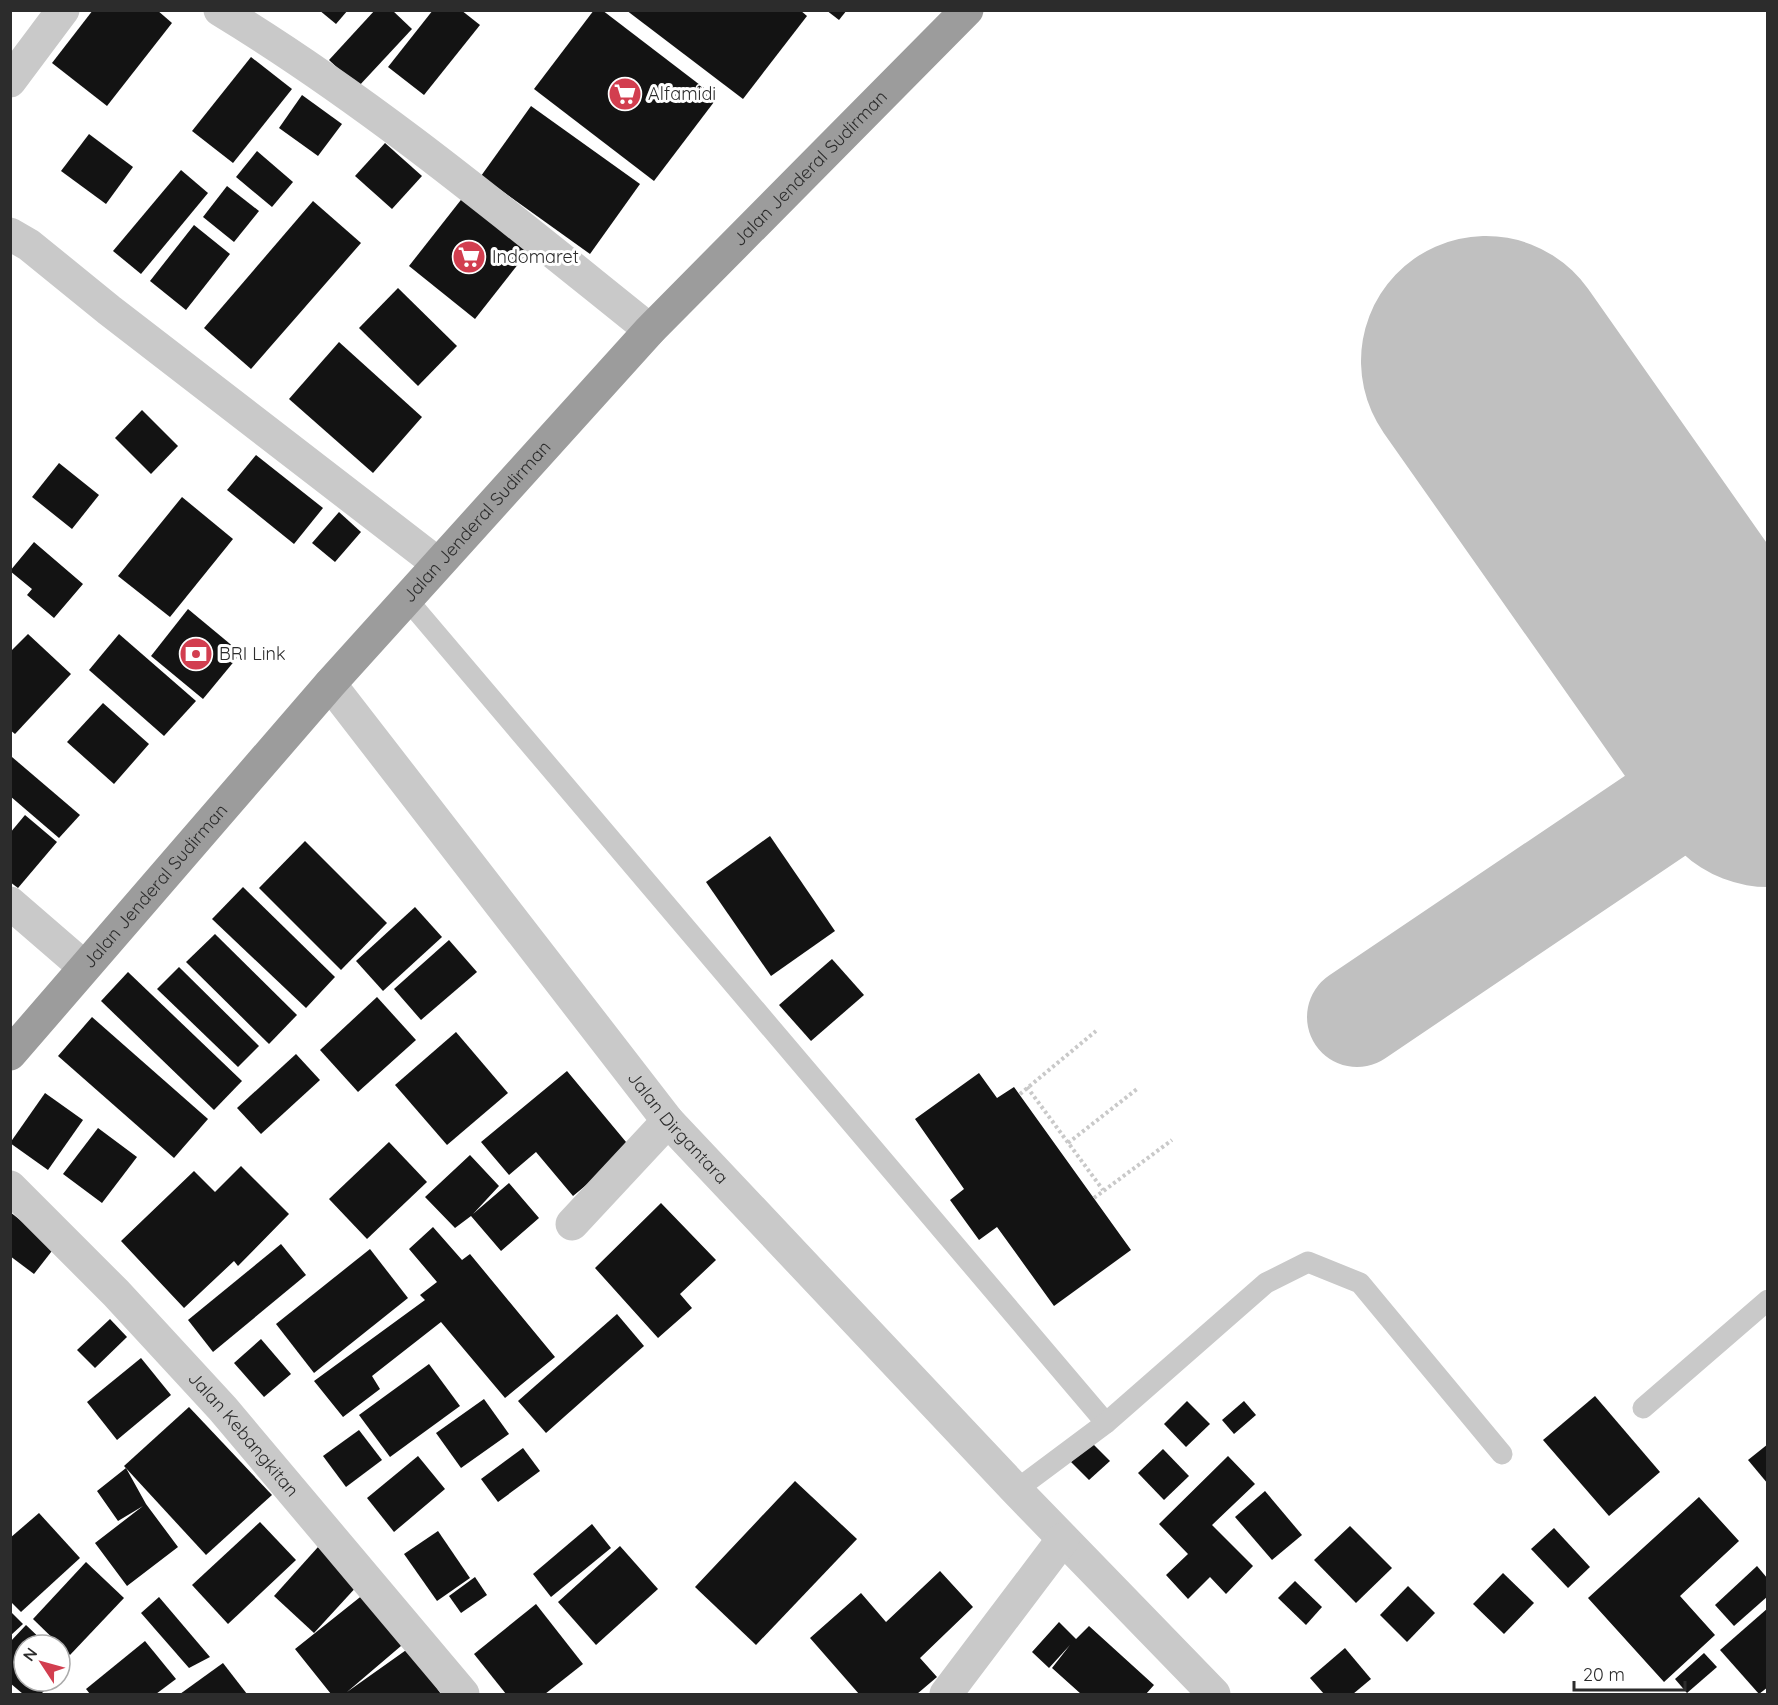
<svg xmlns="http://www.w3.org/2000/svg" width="1778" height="1705" font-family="Quicksand,sans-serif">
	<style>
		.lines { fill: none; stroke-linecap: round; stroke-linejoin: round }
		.taxiway { stroke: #c0c0c0; stroke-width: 100 }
		.runway { stroke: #c0c0c0; stroke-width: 250 }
		.building { fill: #131313 }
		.path { stroke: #c9c9c9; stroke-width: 4; stroke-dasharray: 3 3; stroke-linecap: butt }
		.service { stroke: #c9c9c9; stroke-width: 21 }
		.minor { stroke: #c9c9c9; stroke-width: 33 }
		.trunk { stroke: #9c9c9c; stroke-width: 33 }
		.labels { text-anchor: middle; stroke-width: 6; stroke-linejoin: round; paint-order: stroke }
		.poi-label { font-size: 18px; fill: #2c2c2c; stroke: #fff; text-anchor: start }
		.street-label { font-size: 18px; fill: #2c2c2c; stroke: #fff }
	</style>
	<rect width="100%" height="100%" fill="#fff"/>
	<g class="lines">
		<!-- taxiway -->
		<path class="taxiway" d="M 1357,1017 L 1757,747"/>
		<!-- runway -->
		<path class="runway" d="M 1486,361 L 1768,762"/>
	</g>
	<!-- building -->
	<g class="building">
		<path d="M 93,10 L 157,10 L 172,23 L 107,106 L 52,63 Z"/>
		<path d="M 319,10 L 348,10 L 336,24 Z"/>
		<path d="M 375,10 L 392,10 L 412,29 L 358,87 L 329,60 Z"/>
		<path d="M 433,10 L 461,10 L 480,25 L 424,95 L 388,67 Z"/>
		<path d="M 594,10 L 602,10 L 717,98 L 654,181 L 534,89 Z"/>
		<path d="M 626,10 L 800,10 L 807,16 L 743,99 Z"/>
		<path d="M 826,10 L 847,10 L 839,20 Z"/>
		<path d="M 251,57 L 292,89 L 233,163 L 192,131 Z"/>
		<path d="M 302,95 L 342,124 L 318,156 L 279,128 Z"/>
		<path d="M 531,106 L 640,184 L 590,254 L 481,176 Z"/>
		<path d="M 89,134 L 133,167 L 106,204 L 61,171 Z"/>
		<path d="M 385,143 L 422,176 L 392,209 L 355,176 Z"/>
		<path d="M 257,151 L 293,182 L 272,207 L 236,177 Z"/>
		<path d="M 181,170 L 208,193 L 141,274 L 113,251 Z"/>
		<path d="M 227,186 L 259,211 L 234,242 L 203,217 Z"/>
		<path d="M 464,196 L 530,249 L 475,319 L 409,266 Z"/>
		<path d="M 313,201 L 361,243 L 251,369 L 204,328 Z"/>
		<path d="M 194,225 L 230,254 L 186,310 L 150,281 Z"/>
		<path d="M 398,288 L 457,346 L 418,386 L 359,328 Z"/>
		<path d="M 339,342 L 422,417 L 373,473 L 289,399 Z"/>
		<path d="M 142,410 L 178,446 L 151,474 L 115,438 Z"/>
		<path d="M 256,455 L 323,508 L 294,544 L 227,490 Z"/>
		<path d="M 59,463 L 99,495 L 72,529 L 32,497 Z"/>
		<path d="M 182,497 L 233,539 L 170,617 L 118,576 Z"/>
		<path d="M 339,512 L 361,532 L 335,562 L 312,543 Z"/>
		<path d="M 34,542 L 83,584 L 54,618 L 27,595 L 32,589 L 10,571 Z"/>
		<path d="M 188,609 L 241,653 L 203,699 L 151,656 Z"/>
		<path d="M 28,634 L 71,674 L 15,734 L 10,730 L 10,652 Z"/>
		<path d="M 119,634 L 196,701 L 164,736 L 89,670 Z"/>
		<path d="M 103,703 L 149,744 L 114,784 L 67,742 Z"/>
		<path d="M 12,757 L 80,815 L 59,838 L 10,796 Z"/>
		<path d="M 25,815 L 57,842 L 18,888 L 10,882 L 10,833 Z"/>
		<path d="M 770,836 L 835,931 L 771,976 L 706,882 Z"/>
		<path d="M 305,841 L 387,923 L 341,970 L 259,888 Z"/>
		<path d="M 243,887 L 335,977 L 306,1008 L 212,919 Z"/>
		<path d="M 415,907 L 442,937 L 383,991 L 356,961 Z"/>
		<path d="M 215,934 L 297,1015 L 269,1044 L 186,962 Z"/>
		<path d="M 449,940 L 477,972 L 421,1020 L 394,989 Z"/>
		<path d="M 832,959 L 864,995 L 811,1041 L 779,1005 Z"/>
		<path d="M 179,967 L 259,1046 L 238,1067 L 157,989 Z"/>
		<path d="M 128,972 L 242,1081 L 214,1110 L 101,1001 Z"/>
		<path d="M 377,997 L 416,1040 L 358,1092 L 320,1050 Z"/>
		<path d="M 92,1017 L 208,1119 L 174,1158 L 58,1056 Z"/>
		<path d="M 456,1032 L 508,1093 L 447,1145 L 395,1085 Z"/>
		<path d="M 296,1054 L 320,1080 L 261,1134 L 237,1108 Z"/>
		<path d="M 567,1071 L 631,1148 L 573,1196 L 536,1152 L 509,1175 L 481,1142 Z"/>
		<path d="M 979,1073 L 997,1098 L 1014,1087 L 1131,1250 L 1054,1306 L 997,1227 L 979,1240 L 950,1200 L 964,1189 L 915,1119 Z"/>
		<path d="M 45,1093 L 83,1120 L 48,1170 L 10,1143 Z"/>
		<path d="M 98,1128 L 137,1157 L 102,1203 L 63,1174 Z"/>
		<path d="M 389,1142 L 427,1182 L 367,1239 L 329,1199 Z"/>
		<path d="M 470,1155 L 499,1186 L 473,1214 L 509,1183 L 539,1218 L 501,1251 L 471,1216 L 455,1228 L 425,1197 Z"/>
		<path d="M 241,1166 L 289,1214 L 238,1266 L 234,1261 L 184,1308 L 121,1241 L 194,1171 L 215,1192 Z"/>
		<path d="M 661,1203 L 716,1260 L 680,1294 L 692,1308 L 658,1338 L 595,1268 Z"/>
		<path d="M 10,1212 L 55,1247 L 34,1274 L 10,1256 Z"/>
		<path d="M 433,1227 L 462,1260 L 470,1254 L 555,1357 L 505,1398 L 441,1322 L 372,1376 L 380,1389 L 343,1417 L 314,1381 L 425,1300 L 420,1295 L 437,1282 L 409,1249 Z"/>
		<path d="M 281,1244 L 306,1275 L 213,1352 L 188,1320 Z"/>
		<path d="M 370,1249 L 408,1298 L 314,1373 L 276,1324 Z"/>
		<path d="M 617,1314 L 644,1346 L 546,1433 L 518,1401 Z"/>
		<path d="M 110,1319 L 127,1337 L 95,1368 L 77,1350 Z"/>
		<path d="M 261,1339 L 291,1374 L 264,1397 L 234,1363 Z"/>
		<path d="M 141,1358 L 171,1395 L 117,1440 L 87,1402 Z"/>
		<path d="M 429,1364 L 460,1406 L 390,1457 L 359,1415 Z"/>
		<path d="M 1595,1396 L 1660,1472 L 1609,1516 L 1543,1440 Z"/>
		<path d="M 484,1399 L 509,1434 L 461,1468 L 436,1433 Z"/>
		<path d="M 1187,1401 L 1210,1424 L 1186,1447 L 1164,1424 Z"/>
		<path d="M 1244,1401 L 1256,1415 L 1234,1434 L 1222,1420 Z"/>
		<path d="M 189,1407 L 272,1495 L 206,1555 L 124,1466 Z"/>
		<path d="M 359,1430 L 382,1460 L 346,1487 L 323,1456 Z"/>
		<path d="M 1091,1442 L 1110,1461 L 1089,1480 L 1071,1462 Z"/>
		<path d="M 1768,1444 L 1768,1484 L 1748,1460 Z"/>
		<path d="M 523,1448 L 540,1471 L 498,1502 L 481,1479 Z"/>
		<path d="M 1163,1449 L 1189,1476 L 1164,1500 L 1138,1473 Z"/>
		<path d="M 418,1456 L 445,1489 L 394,1532 L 367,1498 Z"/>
		<path d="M 1228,1456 L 1255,1484 L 1212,1525 L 1253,1566 L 1226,1594 L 1210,1577 L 1188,1599 L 1166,1575 L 1188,1554 L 1159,1524 Z"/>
		<path d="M 126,1468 L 146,1504 L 178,1547 L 127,1586 L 95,1543 L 143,1506 L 118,1521 L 97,1491 Z"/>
		<path d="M 795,1481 L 857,1539 L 756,1645 L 695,1587 Z"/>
		<path d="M 1265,1491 L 1302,1535 L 1272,1560 L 1235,1517 Z"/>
		<path d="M 1699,1497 L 1739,1541 L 1680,1596 L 1715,1635 L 1664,1682 L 1588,1598 Z"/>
		<path d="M 39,1513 L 80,1558 L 21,1612 L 10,1601 L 10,1538 Z"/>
		<path d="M 260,1522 L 296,1560 L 228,1624 L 192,1585 Z"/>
		<path d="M 592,1524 L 611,1548 L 551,1597 L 533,1574 Z"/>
		<path d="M 1350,1526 L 1392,1568 L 1356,1603 L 1314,1560 Z"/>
		<path d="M 1554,1528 L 1590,1567 L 1568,1588 L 1531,1549 Z"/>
		<path d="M 438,1531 L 470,1578 L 437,1601 L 404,1554 Z"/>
		<path d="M 620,1546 L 658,1589 L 596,1645 L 558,1602 Z"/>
		<path d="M 318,1547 L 359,1584 L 314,1633 L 274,1596 Z"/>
		<path d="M 86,1562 L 124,1598 L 70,1655 L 33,1619 Z"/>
		<path d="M 1757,1566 L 1768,1579 L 1768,1596 L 1734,1626 L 1715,1605 Z"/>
		<path d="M 940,1571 L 973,1607 L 920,1658 L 937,1677 L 917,1694 L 859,1694 L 810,1638 L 861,1593 L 886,1622 Z"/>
		<path d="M 1503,1573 L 1534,1603 L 1504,1634 L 1473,1604 Z"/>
		<path d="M 475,1577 L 487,1595 L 461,1613 L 449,1596 Z"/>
		<path d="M 1295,1581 L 1322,1607 L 1306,1625 L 1278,1598 Z"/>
		<path d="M 1408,1586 L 1435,1613 L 1407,1642 L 1380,1615 Z"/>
		<path d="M 369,1590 L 408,1640 L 347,1692 L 409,1648 L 441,1694 L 331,1694 L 295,1649 Z"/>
		<path d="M 159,1597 L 210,1657 L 189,1668 L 141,1613 Z"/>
		<path d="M 536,1604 L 583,1664 L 545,1694 L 506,1694 L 474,1654 Z"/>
		<path d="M 1768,1608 L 1768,1687 L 1759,1694 L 1720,1650 Z"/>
		<path d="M 10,1611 L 23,1624 L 10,1636 Z"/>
		<path d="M 1059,1622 L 1076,1639 L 1089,1626 L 1154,1685 L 1146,1694 L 1081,1694 L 1052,1668 L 1070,1645 L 1049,1668 L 1032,1652 Z"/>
		<path d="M 26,1625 L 47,1645 L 24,1645 L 24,1681 L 54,1681 L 41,1694 L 23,1694 L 10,1683 L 10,1642 Z"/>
		<path d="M 145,1641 L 176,1679 L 156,1694 L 90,1694 L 86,1689 Z"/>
		<path d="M 1345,1648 L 1371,1679 L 1353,1694 L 1324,1694 L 1310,1678 Z"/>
		<path d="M 1704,1653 L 1717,1667 L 1687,1693 L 1675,1679 Z"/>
		<path d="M 60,1657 L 69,1665 L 60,1675 Z"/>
		<path d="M 223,1663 L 247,1694 L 180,1694 Z"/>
	</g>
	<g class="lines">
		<!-- path -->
		<g class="path">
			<path d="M 1027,1087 L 1103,1190"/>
			<path d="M 1020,1094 L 1096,1031"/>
			<path d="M 1068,1143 L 1137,1089"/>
			<path d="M 1094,1198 L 1172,1140"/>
		</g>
		<!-- service -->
		<g class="service">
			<path d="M 406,598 L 1106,1423"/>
			<path d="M 1643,1408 L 1768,1300"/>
			<path d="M 1016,1490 L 1106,1423 L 1266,1283 L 1308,1262 L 1360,1283 L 1502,1454"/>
		</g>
		<!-- minor -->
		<g class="minor">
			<path d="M 220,10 C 373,103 510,218 650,330"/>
			<path d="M 10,81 L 63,10"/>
			<path d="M 10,234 L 29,245 L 109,310 L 437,563"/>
			<path id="s1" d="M 330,684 L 668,1121 L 1016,1490 L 1214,1694"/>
			<path d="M 10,903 L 84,967"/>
			<path id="s2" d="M 10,1187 L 116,1293 L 223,1409 L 463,1694"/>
			<path d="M 572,1224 L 668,1121"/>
			<path d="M 946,1694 L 1063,1539"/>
		</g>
		<!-- trunk -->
		<path class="trunk" id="s3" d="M 10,1054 L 330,684 L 650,330 L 967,10"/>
	</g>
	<!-- icons -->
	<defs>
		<g id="supermarket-disc" transform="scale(1.725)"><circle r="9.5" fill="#d23e4f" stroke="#fff"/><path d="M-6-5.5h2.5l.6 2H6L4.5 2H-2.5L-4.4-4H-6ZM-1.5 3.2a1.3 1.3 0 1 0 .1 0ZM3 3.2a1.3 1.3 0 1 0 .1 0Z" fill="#fff"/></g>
		<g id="bank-disc" transform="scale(1.725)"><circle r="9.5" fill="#d23e4f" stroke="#fff"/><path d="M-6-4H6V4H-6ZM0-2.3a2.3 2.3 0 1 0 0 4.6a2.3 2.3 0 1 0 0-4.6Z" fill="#fff"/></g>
	</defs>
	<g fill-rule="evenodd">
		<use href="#supermarket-disc" x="625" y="94"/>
		<use href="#supermarket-disc" x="469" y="257"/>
		<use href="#bank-disc" x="196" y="654"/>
	</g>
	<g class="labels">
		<!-- poi labels -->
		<g class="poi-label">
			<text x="648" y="100">Alfamidi</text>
			<text x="492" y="263">Indomaret</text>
			<text x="219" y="660">BRI Link</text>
		</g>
		<!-- street labels -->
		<g class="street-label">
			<text dy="6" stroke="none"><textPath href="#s3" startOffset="1194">Jalan Jenderal Sudirman</textPath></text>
			<text dy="6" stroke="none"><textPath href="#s3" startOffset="708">Jalan Jenderal Sudirman</textPath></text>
			<text dy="6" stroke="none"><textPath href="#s3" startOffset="222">Jalan Jenderal Sudirman</textPath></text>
			<text dy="6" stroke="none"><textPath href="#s1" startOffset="564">Jalan Dirgantara</textPath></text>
			<text dy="6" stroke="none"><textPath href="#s2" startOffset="340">Jalan Kebangkitan</textPath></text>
		</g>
	</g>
	<!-- border -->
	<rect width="1778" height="1705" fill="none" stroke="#2c2c2c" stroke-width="24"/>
	<!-- north arrow -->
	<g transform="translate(42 1663) rotate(306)"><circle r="28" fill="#ffffff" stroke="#ababab" stroke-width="1.5"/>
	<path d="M0-4.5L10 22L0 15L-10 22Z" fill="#d23e4f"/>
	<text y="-9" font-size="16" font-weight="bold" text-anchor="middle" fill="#2c2c2c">N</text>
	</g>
	<!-- scale -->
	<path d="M1574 1681v9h111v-9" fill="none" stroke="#2c2c2c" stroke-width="3"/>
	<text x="1583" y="1681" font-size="18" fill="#2c2c2c" stroke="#ffffff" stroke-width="4.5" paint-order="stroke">20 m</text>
</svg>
